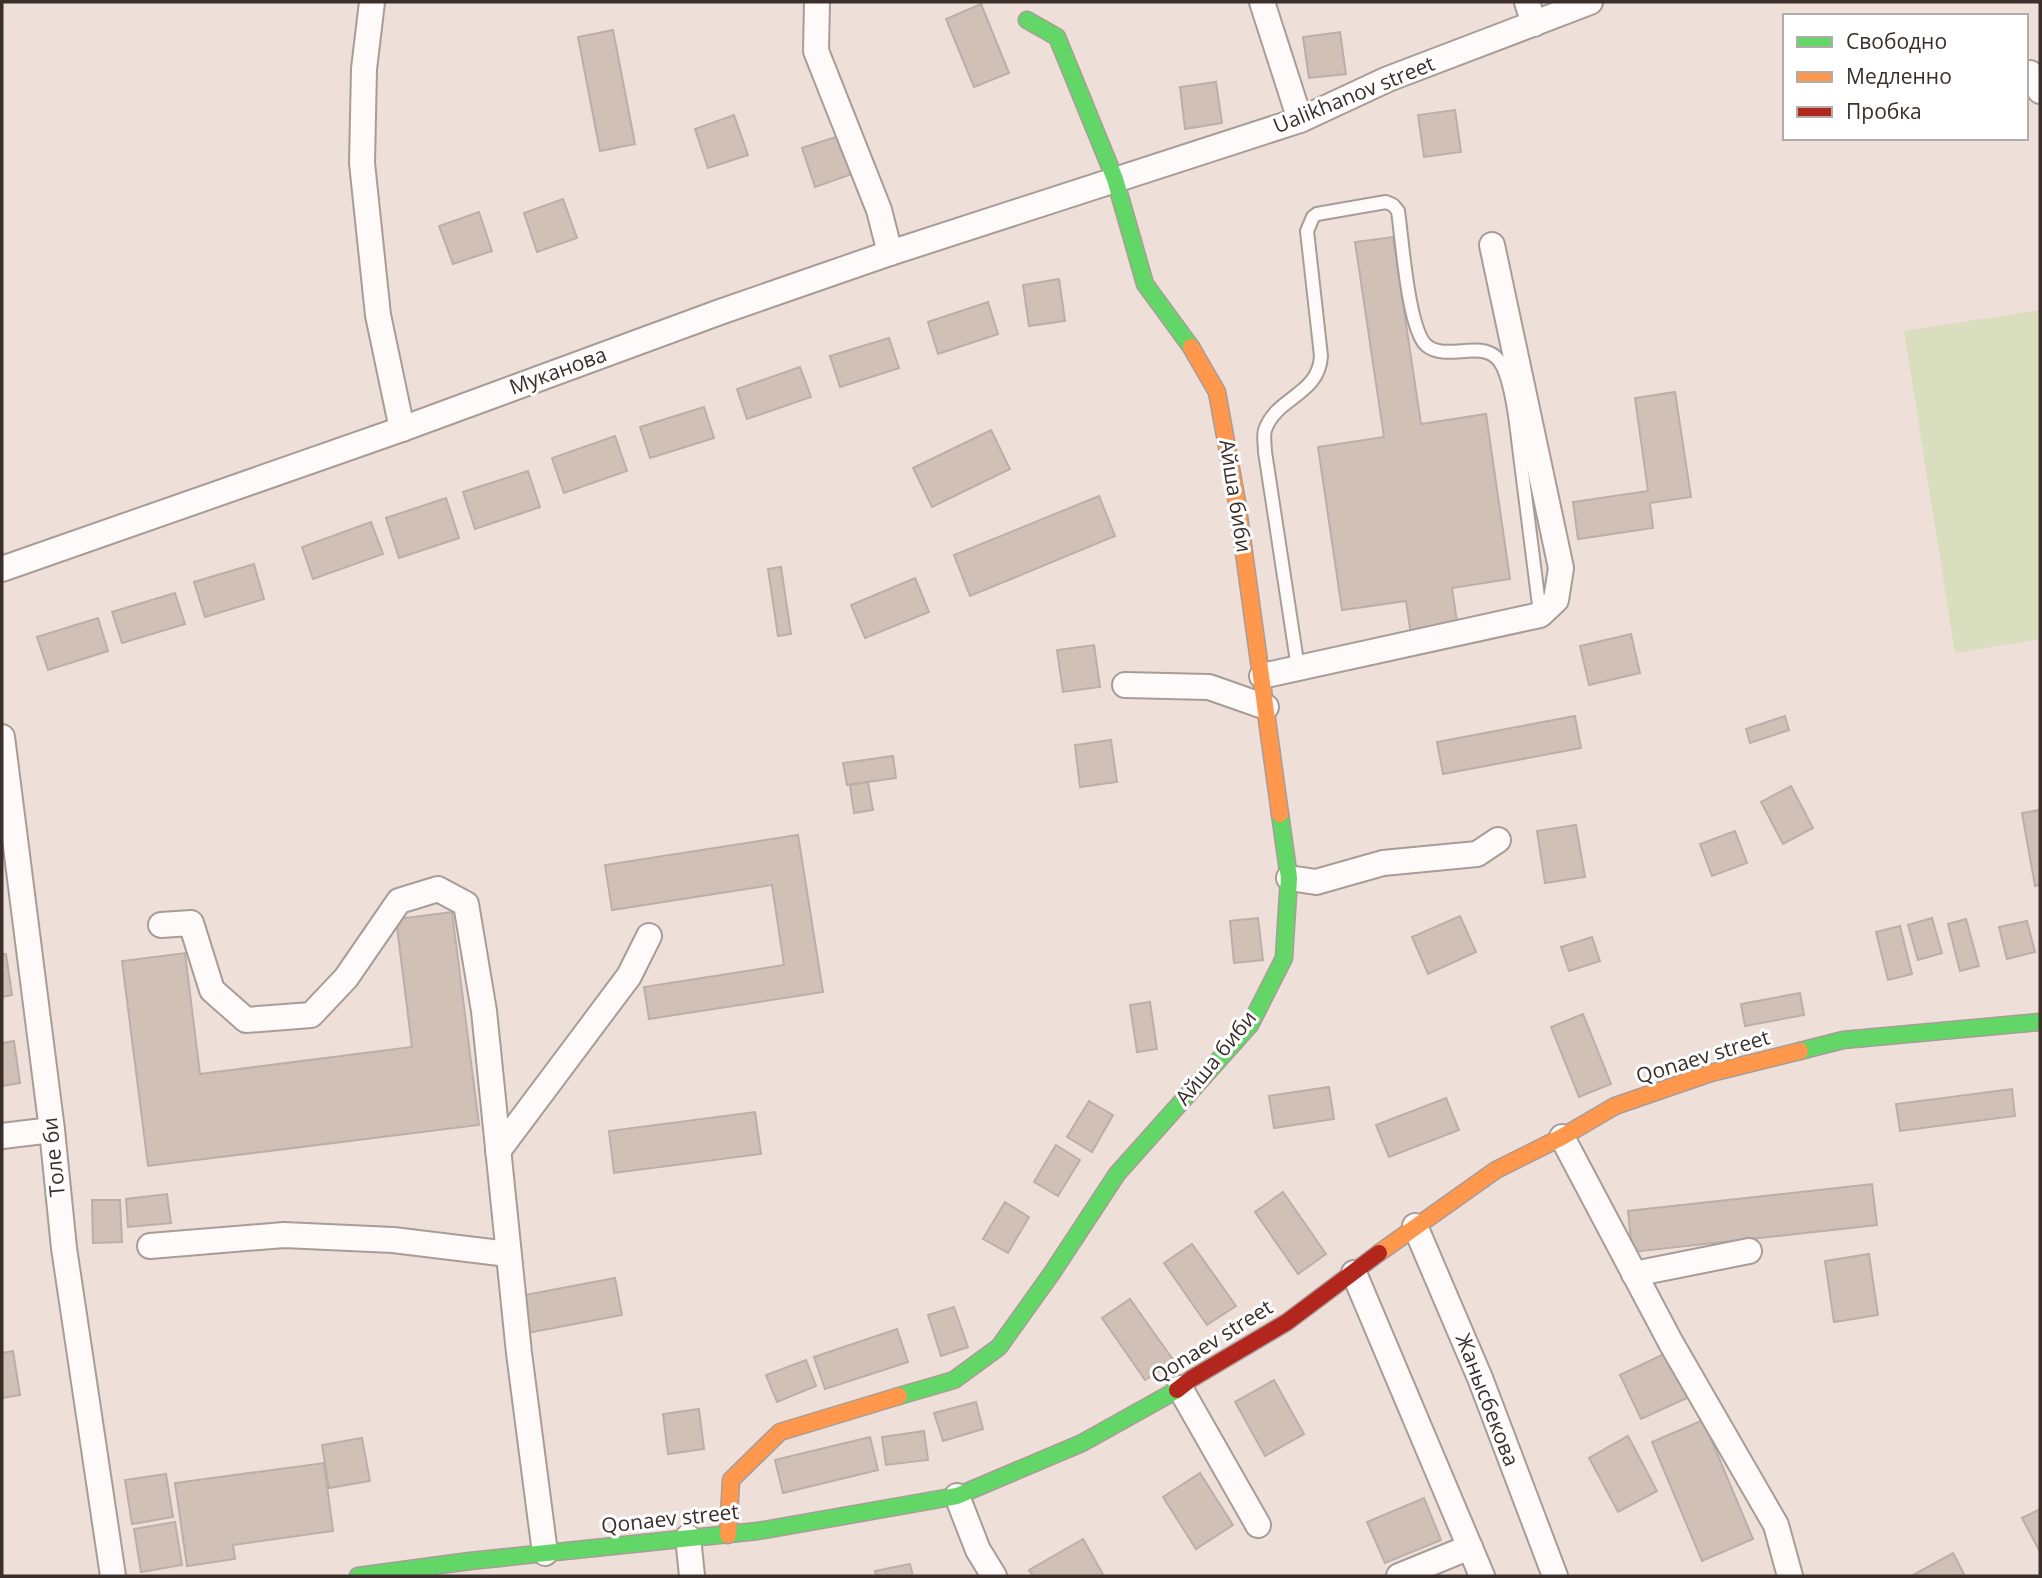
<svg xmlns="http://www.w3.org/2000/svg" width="2042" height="1578" font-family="'Open Sans',sans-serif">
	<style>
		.green { fill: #d9debe }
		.building { fill: #d1c0b6; stroke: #baafa9; stroke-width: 2 }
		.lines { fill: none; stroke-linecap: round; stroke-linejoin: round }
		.lane-casing { stroke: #a89c97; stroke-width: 16 }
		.street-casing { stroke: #a89c97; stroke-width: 28 }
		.fast-casing { stroke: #a89c97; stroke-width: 19 }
		.slow-casing { stroke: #a89c97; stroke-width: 19 }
		.jam-casing { stroke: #a89c97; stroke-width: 19 }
		.lane { stroke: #fdfaf9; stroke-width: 12 }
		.street { stroke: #fdfaf9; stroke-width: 24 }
		.fast { stroke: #63d668; stroke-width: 16 }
		.slow { stroke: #ff974d; stroke-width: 16 }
		.jam { stroke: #b3261e; stroke-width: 16 }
		.labels { text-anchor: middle; stroke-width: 6; stroke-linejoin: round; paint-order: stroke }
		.street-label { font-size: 21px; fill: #3a2f2b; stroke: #fff }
	</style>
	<rect width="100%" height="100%" fill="#efdfd9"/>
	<!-- green -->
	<path class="green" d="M 2040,310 L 2040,639 L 1955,653 L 1904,331 Z"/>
	<!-- building -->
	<g class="building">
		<path d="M 981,4 L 1009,73 L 974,87 L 946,19 Z"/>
		<path d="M 613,30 L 635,144 L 600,151 L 578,37 Z"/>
		<path d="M 1340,32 L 1346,74 L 1309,78 L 1303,37 Z"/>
		<path d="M 1216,82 L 1222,123 L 1185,129 L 1180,87 Z"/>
		<path d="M 1455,110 L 1461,152 L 1424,157 L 1418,115 Z"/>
		<path d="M 734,115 L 748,155 L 708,168 L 695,129 Z"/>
		<path d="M 842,135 L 855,173 L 815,187 L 802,148 Z"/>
		<path d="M 563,199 L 577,238 L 537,252 L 524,213 Z"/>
		<path d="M 479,212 L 492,251 L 453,264 L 439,226 Z"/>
		<path d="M 1393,237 L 1421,424 L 1486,414 L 1510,579 L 1452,588 L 1458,628 L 1411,635 L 1406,601 L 1342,610 L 1318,447 L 1384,437 L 1355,242 Z"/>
		<path d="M 1059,279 L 1065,321 L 1029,326 L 1023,285 Z"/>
		<path d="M 988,302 L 998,334 L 938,354 L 928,322 Z"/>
		<path d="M 889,338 L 899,368 L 840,387 L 830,356 Z"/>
		<path d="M 800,367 L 811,397 L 747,419 L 737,389 Z"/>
		<path d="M 1675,392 L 1691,497 L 1650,503 L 1653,528 L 1578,539 L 1573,502 L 1648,491 L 1635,398 Z"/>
		<path d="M 704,407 L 714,438 L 650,458 L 640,427 Z"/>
		<path d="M 991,430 L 1010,469 L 932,507 L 913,468 Z"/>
		<path d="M 615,436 L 627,471 L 564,493 L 552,458 Z"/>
		<path d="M 528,471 L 540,507 L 475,529 L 463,492 Z"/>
		<path d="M 1099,496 L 1115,536 L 970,596 L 954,555 Z"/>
		<path d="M 446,498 L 459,538 L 399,558 L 386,518 Z"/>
		<path d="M 371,522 L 383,554 L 313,579 L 302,547 Z"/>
		<path d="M 254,564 L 264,599 L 205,617 L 194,582 Z"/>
		<path d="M 781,567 L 791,634 L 778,636 L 768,569 Z"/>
		<path d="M 915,578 L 929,612 L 865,638 L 851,605 Z"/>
		<path d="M 175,593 L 185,624 L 122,643 L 112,612 Z"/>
		<path d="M 98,618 L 108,651 L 48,670 L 37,637 Z"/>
		<path d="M 1631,634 L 1640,673 L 1589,685 L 1580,646 Z"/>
		<path d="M 1094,645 L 1100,687 L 1063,692 L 1057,650 Z"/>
		<path d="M 1575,716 L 1581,748 L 1443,774 L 1437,742 Z"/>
		<path d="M 1785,716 L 1789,730 L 1750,743 L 1746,729 Z"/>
		<path d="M 1111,740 L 1117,782 L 1080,787 L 1075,745 Z"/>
		<path d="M 893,756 L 896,778 L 847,785 L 843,763 Z"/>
		<path d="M 868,782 L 873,810 L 854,813 L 850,785 Z"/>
		<path d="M 1791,786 L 1813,828 L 1783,844 L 1761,802 Z"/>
		<path d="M 2040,810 L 2040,885 L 2035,886 L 2022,813 Z"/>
		<path d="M 1576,825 L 1585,877 L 1545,883 L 1537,831 Z"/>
		<path d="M 1735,831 L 1747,863 L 1712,876 L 1700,844 Z"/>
		<path d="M 798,835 L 823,992 L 649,1019 L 644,987 L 784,965 L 772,885 L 612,910 L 605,865 Z"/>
		<path d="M 452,912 L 479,1125 L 148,1166 L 122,961 L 185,953 L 200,1074 L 412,1047 L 396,919 Z"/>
		<path d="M 1460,916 L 1476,952 L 1428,974 L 1412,937 Z"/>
		<path d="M 1258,918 L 1263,960 L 1234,963 L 1230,921 Z"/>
		<path d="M 1932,918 L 1942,953 L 1918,960 L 1908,925 Z"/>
		<path d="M 1966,919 L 1979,966 L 1960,971 L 1948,924 Z"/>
		<path d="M 2027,921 L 2035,952 L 2007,959 L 1999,927 Z"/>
		<path d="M 1900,926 L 1912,974 L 1888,980 L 1876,932 Z"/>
		<path d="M 1592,937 L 1600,961 L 1569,971 L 1561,947 Z"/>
		<path d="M 2,954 L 6,954 L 12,995 L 2,997 Z"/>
		<path d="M 1800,993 L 1804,1015 L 1745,1026 L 1741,1004 Z"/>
		<path d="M 1150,1002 L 1157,1049 L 1137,1052 L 1130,1005 Z"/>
		<path d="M 1583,1014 L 1611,1084 L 1579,1097 L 1551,1027 Z"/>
		<path d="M 14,1041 L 20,1083 L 2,1086 L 2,1043 Z"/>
		<path d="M 1329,1087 L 1334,1119 L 1274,1128 L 1269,1096 Z"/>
		<path d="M 2012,1089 L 2015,1116 L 1900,1131 L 1896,1104 Z"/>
		<path d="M 1446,1098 L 1459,1130 L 1389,1157 L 1376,1125 Z"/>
		<path d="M 1089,1101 L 1113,1115 L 1092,1152 L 1067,1137 Z"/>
		<path d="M 755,1112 L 761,1154 L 614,1173 L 609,1131 Z"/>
		<path d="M 1056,1145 L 1080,1160 L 1058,1196 L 1034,1182 Z"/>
		<path d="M 1872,1184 L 1877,1225 L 1632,1252 L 1628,1211 Z"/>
		<path d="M 1283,1192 L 1326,1254 L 1298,1274 L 1255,1212 Z"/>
		<path d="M 167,1194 L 171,1223 L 128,1227 L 126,1199 Z"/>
		<path d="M 92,1200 L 120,1200 L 122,1242 L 93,1243 Z"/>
		<path d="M 1005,1202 L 1029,1217 L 1008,1253 L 983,1239 Z"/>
		<path d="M 1192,1244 L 1236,1306 L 1207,1325 L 1164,1263 Z"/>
		<path d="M 1869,1254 L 1878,1315 L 1834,1322 L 1825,1261 Z"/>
		<path d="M 615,1278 L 622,1315 L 527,1333 L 520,1296 Z"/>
		<path d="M 1130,1299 L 1174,1361 L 1145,1380 L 1102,1318 Z"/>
		<path d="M 954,1307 L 968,1347 L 941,1356 L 928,1315 Z"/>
		<path d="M 897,1329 L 908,1362 L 825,1389 L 814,1357 Z"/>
		<path d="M 13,1351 L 20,1395 L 2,1398 L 2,1353 Z"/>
		<path d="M 1668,1352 L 1689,1397 L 1641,1419 L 1620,1375 Z"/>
		<path d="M 806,1360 L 816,1386 L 777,1402 L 766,1375 Z"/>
		<path d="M 1274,1380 L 1304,1434 L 1265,1456 L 1235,1402 Z"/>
		<path d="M 976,1402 L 983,1429 L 943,1441 L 934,1413 Z"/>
		<path d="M 699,1409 L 704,1449 L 668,1454 L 663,1414 Z"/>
		<path d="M 1703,1420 L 1753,1539 L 1702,1561 L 1652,1442 Z"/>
		<path d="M 924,1431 L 928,1460 L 886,1465 L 882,1437 Z"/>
		<path d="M 1628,1436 L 1657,1491 L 1618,1512 L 1589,1458 Z"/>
		<path d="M 870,1437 L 878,1470 L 783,1493 L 775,1460 Z"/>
		<path d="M 362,1438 L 370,1481 L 329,1488 L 322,1445 Z"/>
		<path d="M 324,1463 L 333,1531 L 233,1545 L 235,1559 L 187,1566 L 175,1483 Z"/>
		<path d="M 1200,1473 L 1233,1525 L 1196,1549 L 1163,1497 Z"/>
		<path d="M 166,1474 L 173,1517 L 132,1524 L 125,1480 Z"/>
		<path d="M 1424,1498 L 1441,1540 L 1385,1563 L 1367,1522 Z"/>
		<path d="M 2040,1509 L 2040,1552 L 2022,1518 Z"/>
		<path d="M 175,1522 L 182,1565 L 141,1572 L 134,1529 Z"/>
		<path d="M 1083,1539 L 1104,1576 L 1033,1576 L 1029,1570 Z"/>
		<path d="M 1953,1553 L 1965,1576 L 1914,1576 L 1913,1575 Z"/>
		<path d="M 910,1564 L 913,1576 L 876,1576 L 875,1571 Z"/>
	</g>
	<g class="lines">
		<!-- lane casing -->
		<g class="lane-casing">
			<path id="lane" d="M 1298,668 L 1265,452 C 1265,445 1263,436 1265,430 C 1276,397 1319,395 1321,356 L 1307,231 L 1313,217 L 1317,214 L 1386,202 L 1393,205 L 1398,211 C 1402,238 1408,328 1426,345 C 1448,364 1488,334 1503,367 C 1513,388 1517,431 1520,455 C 1527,508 1533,561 1540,613"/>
		</g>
		<!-- street casing -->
		<g class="street-casing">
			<g id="street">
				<path d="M 372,2 L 364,69 L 362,163 L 378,315 L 402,429"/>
				<path d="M 817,2 L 816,51 L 879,210 L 890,253"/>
				<path d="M 1262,2 L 1300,120"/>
				<path d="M 1527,2 L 1534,24"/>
				<path d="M 2030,73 L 2040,91"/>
				<path d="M 2,569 L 402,429 L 720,312 L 890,253 L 1300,120 L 1388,79 L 1590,2"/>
				<path d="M 1262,676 L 1540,615 L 1556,600 L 1561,568 L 1492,245"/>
				<path d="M 1125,685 L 1209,687 L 1266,707"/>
				<path d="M 2,737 L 52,1130 L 64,1248 L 113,1576"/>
				<path d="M 1289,878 L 1316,882 L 1383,863 L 1477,854 L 1498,840"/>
				<path d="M 161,925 L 191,923 L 212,990 L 246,1020 L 311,1015 L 346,978 L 399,901 L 438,889 L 466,904 L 484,1011 L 519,1353 L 545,1553"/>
				<path d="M 2,1136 L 52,1130"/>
				<path d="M 1562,1137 L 1671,1343 L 1776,1525 L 1790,1576"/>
				<path d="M 498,1151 L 629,976 L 649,936"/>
				<path d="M 1415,1226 L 1480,1378 L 1555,1576"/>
				<path d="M 150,1246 L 284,1235 L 393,1240 L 508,1254"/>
				<path d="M 1354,1273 L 1482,1576"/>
				<path d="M 1634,1274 L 1749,1251"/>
				<path d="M 1180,1388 L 1258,1525"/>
				<path d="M 957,1496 L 978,1550 L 994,1576"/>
				<path d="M 688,1537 L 692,1576"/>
				<path d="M 1399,1576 L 1470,1547"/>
			</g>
		</g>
		<!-- fast casing -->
		<g class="fast-casing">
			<g id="fast">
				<path d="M 1027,20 L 1057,37 L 1115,179 L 1145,284 L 1191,347"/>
				<path d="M 1800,1051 L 1843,1040 L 2040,1022"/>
				<path d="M 899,1396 L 954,1380 L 999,1347 L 1052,1273 L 1117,1174 L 1250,1025 L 1284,958 L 1289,878 L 1280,814"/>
				<path d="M 358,1576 L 470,1561 L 758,1531 L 957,1496 L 1082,1443 L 1177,1390"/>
			</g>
		</g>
		<!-- slow casing -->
		<g class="slow-casing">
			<g id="slow">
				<path d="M 1191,347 L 1217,392 L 1237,502 L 1280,814"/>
				<path d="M 1379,1253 L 1496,1170 L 1562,1137 L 1615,1106 L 1711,1073 L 1800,1051"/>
				<path d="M 728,1535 L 731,1480 L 780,1432 L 899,1396"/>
			</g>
		</g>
		<!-- jam casing -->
		<g class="jam-casing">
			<path id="jam" d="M 1177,1390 L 1191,1379 L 1287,1322 L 1379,1253"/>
		</g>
		<!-- lane -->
		<use href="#lane" class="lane"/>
		<!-- street -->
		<use href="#street" class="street"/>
		<!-- fast -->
		<use href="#fast" class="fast"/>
		<!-- slow -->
		<use href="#slow" class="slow"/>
		<!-- jam -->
		<use href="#jam" class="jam"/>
	</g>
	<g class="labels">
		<!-- street labels -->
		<g class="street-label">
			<text transform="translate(1354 95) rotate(-22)" y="7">Ualikhanov street</text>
			<text transform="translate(558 371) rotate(-20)" y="7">Муканова</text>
			<text transform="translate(1235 496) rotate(81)" y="7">Айша биби</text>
			<text transform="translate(1703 1057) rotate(-17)" y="7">Qonaev street</text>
			<text transform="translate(1216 1058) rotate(-51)" y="7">Айша биби</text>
			<text transform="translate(54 1157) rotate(-96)" y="7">Толе би</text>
			<text transform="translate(1212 1342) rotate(-32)" y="7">Qonaev street</text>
			<text transform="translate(1487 1400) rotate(69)" y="7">Жанысбекова</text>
			<text transform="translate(670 1519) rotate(-6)" y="7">Qonaev street</text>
		</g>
	</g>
	<!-- border -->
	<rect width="2042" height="1578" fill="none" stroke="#3a2f2b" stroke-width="7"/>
	<!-- legend -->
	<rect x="1783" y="14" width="245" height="126" fill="#ffffff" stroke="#b0acaa" stroke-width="2"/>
	<rect x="1797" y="37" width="35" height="10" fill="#63d668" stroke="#b0acaa" stroke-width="2"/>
	<text x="1846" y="49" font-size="21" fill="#3a2f2b">Свободно</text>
	<rect x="1797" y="72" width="35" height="10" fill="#ff974d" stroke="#b0acaa" stroke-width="2"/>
	<text x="1846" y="84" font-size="21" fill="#3a2f2b">Медленно</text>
	<rect x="1797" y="107" width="35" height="10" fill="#b3261e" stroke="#b0acaa" stroke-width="2"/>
	<text x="1846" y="119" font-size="21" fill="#3a2f2b">Пробка</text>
</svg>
